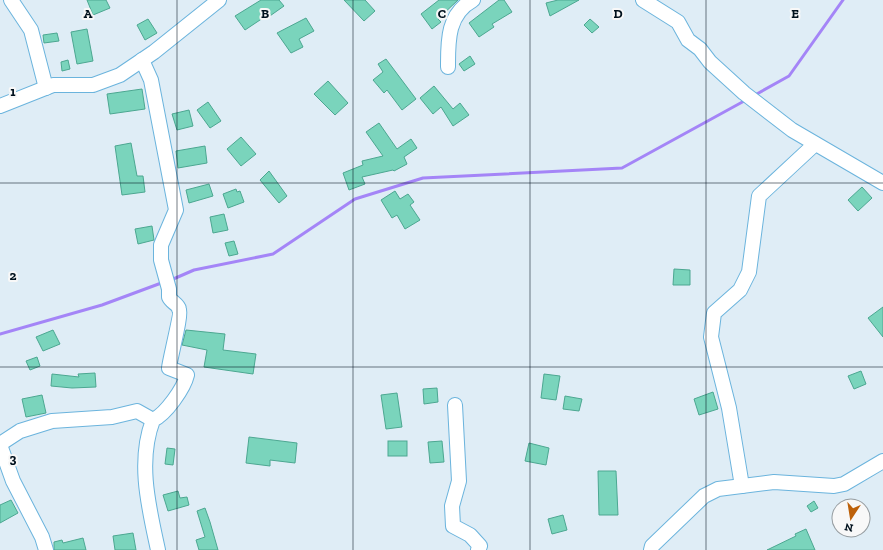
<svg xmlns="http://www.w3.org/2000/svg" width="883" height="550" font-family="'Zilla Slab',serif">
	<style>
		.lines { fill: none; stroke-linecap: round; stroke-linejoin: round }
		.stream { stroke: #a485f7; stroke-width: 3 }
		.building { fill: #7ad4bc; stroke: #4ca791 }
		.minor-casing { stroke: #6bb4dd; stroke-width: 16 }
		.minor { stroke: #fff; stroke-width: 14 }
		.grid { fill: none; stroke: #00111d; stroke-width: 1; stroke-opacity: 0.55 }
		.grid-label { font-size: 13px; text-anchor: middle; font-weight: bold; fill: #00111d; stroke: #f8f8f8; stroke-width: 4; stroke-linejoin: round; paint-order: stroke }
	</style>
	<rect width="100%" height="100%" fill="#dfedf6"/>
	<g class="lines">
		<!-- stream -->
		<g class="stream">
			<path d="M 755,95 L 789,76 L 843,0"/>
			<path d="M 171,280 L 194,270 L 273,254 L 355,199 L 423,178 L 622,168 L 746,100"/>
			<path d="M 0,334 L 102,305 L 164,282"/>
		</g>
	</g>
	<!-- building -->
	<g class="building">
		<path d="M 87,0 L 106,0 L 110,8 L 93,15 Z"/>
		<path d="M 261,0 L 279,0 L 284,6 L 267,18 L 266,16 L 245,30 L 235,16 Z"/>
		<path d="M 344,0 L 365,0 L 375,11 L 364,21 Z"/>
		<path d="M 439,0 L 458,0 L 438,19 L 441,22 L 432,29 L 421,14 Z"/>
		<path d="M 499,0 L 504,0 L 512,12 L 492,24 L 494,27 L 479,37 L 469,23 Z"/>
		<path d="M 558,0 L 579,0 L 550,16 L 546,3 Z"/>
		<path d="M 306,18 L 314,31 L 299,39 L 303,47 L 291,53 L 277,33 Z"/>
		<path d="M 148,19 L 157,33 L 145,40 L 137,25 Z"/>
		<path d="M 590,19 L 599,27 L 592,33 L 584,25 Z"/>
		<path d="M 87,29 L 93,61 L 77,64 L 71,32 Z"/>
		<path d="M 57,33 L 59,41 L 44,43 L 43,35 Z"/>
		<path d="M 470,56 L 475,64 L 464,71 L 459,64 Z"/>
		<path d="M 386,59 L 416,99 L 402,110 L 387,90 L 384,93 L 373,80 L 383,72 L 378,64 Z"/>
		<path d="M 68,60 L 70,69 L 62,71 L 61,62 Z"/>
		<path d="M 328,81 L 348,103 L 335,115 L 314,94 Z"/>
		<path d="M 434,86 L 453,109 L 460,103 L 469,115 L 453,126 L 441,107 L 433,114 L 420,98 Z"/>
		<path d="M 142,89 L 145,109 L 110,114 L 107,94 Z"/>
		<path d="M 208,102 L 221,121 L 210,128 L 197,110 Z"/>
		<path d="M 189,110 L 193,126 L 177,130 L 172,114 Z"/>
		<path d="M 379,123 L 397,149 L 411,139 L 417,148 L 404,157 L 407,164 L 394,171 L 393,170 L 362,177 L 365,184 L 349,190 L 343,173 L 363,165 L 362,161 L 383,156 L 366,132 Z"/>
		<path d="M 241,137 L 256,154 L 241,166 L 227,149 Z"/>
		<path d="M 131,143 L 137,176 L 143,176 L 145,192 L 122,195 L 115,146 Z"/>
		<path d="M 205,146 L 207,163 L 178,168 L 176,151 Z"/>
		<path d="M 269,171 L 287,196 L 279,203 L 260,180 Z"/>
		<path d="M 209,184 L 213,196 L 189,203 L 186,190 Z"/>
		<path d="M 862,187 L 872,198 L 858,211 L 848,200 Z"/>
		<path d="M 236,189 L 237,192 L 240,191 L 244,202 L 228,208 L 223,194 Z"/>
		<path d="M 395,191 L 400,199 L 408,194 L 414,202 L 410,205 L 420,220 L 405,229 L 397,215 L 392,218 L 381,200 Z"/>
		<path d="M 224,214 L 228,230 L 213,233 L 210,217 Z"/>
		<path d="M 152,226 L 154,240 L 138,244 L 135,229 Z"/>
		<path d="M 234,241 L 238,254 L 229,256 L 225,243 Z"/>
		<path d="M 674,269 L 690,270 L 690,285 L 673,285 Z"/>
		<path d="M 883,307 L 883,337 L 868,318 Z"/>
		<path d="M 53,330 L 60,344 L 43,351 L 36,337 Z"/>
		<path d="M 186,330 L 225,334 L 223,350 L 256,354 L 253,374 L 204,367 L 207,350 L 182,345 Z"/>
		<path d="M 37,357 L 40,366 L 30,370 L 26,361 Z"/>
		<path d="M 861,371 L 866,384 L 854,389 L 848,376 Z"/>
		<path d="M 95,373 L 96,387 L 72,388 L 51,386 L 52,374 L 79,377 L 78,374 Z"/>
		<path d="M 544,374 L 560,376 L 556,400 L 541,398 Z"/>
		<path d="M 437,388 L 438,402 L 424,404 L 423,389 Z"/>
		<path d="M 713,392 L 718,409 L 699,415 L 694,399 Z"/>
		<path d="M 397,393 L 402,427 L 386,429 L 381,395 Z"/>
		<path d="M 42,395 L 46,413 L 26,417 L 22,399 Z"/>
		<path d="M 565,396 L 582,399 L 579,411 L 563,409 Z"/>
		<path d="M 249,437 L 297,443 L 295,463 L 270,460 L 270,466 L 246,463 Z"/>
		<rect x="388" y="441" width="19" height="15"/>
		<path d="M 442,441 L 444,462 L 430,463 L 428,442 Z"/>
		<path d="M 529,443 L 549,448 L 546,465 L 525,461 Z"/>
		<path d="M 167,448 L 175,449 L 173,465 L 165,464 Z"/>
		<path d="M 598,471 L 616,471 L 618,515 L 599,515 Z"/>
		<path d="M 178,491 L 180,498 L 187,497 L 189,505 L 168,511 L 163,495 Z"/>
		<path d="M 11,500 L 18,513 L 0,523 L 0,505 Z"/>
		<path d="M 814,501 L 818,508 L 811,512 L 807,506 Z"/>
		<path d="M 205,508 L 210,522 L 218,550 L 199,550 L 196,540 L 205,537 L 197,511 Z"/>
		<path d="M 563,515 L 567,530 L 552,534 L 548,519 Z"/>
		<path d="M 806,529 L 815,550 L 767,550 L 796,536 L 795,534 Z"/>
		<path d="M 133,533 L 136,550 L 115,550 L 113,536 Z"/>
		<path d="M 83,538 L 86,550 L 54,550 L 54,542 L 62,540 L 63,543 Z"/>
	</g>
	<g class="lines">
		<!-- minor casing -->
		<g class="minor-casing">
			<g id="minor">
				<path d="M 11,0 L 31,30 L 46,88"/>
				<path d="M 643,0 L 678,22 L 688,40 L 700,49 L 710,62 L 744,93 L 792,130 L 883,183"/>
				<path d="M 142,60 L 151,80 L 176,210 L 161,245 L 161,260 L 169,289 L 169,297 C 171,302 178,304 179,309 C 182,314 170,358 169,368 L 187,375 C 184,388 166,414 153,420 C 137,462 149,508 158,550"/>
				<path d="M 448,67 C 448,42 447,14 473,0"/>
				<path d="M 0,106 L 53,85 L 93,85 L 120,75 L 154,52 L 219,0"/>
				<path d="M 455,405 L 459,481 L 452,506 L 453,526 L 470,535 L 480,546 L 478,550"/>
				<path d="M 0,444 L 20,431 L 52,421 L 112,417 L 137,411 L 153,420"/>
				<path d="M 0,445 L 13,481 L 42,537 L 46,550"/>
				<path d="M 742,486 L 729,408 L 711,337 L 714,313 L 740,290 L 749,272 L 759,196 L 815,144"/>
				<path d="M 651,550 L 652,546 L 704,496 L 718,489 L 774,482 L 834,486 L 844,484 L 883,461"/>
			</g>
		</g>
		<!-- minor -->
		<use href="#minor" class="minor"/>
	</g>
	<!-- grid -->
	<path class="grid" d="M 177,0 L 177,550M 353,0 L 353,550M 530,0 L 530,550M 706,0 L 706,550M 0,183 L 883,183M 0,367 L 883,367"/>
	<g class="grid-label">
		<text x="88" y="18">A</text>
		<text x="265" y="18">B</text>
		<text x="442" y="18">C</text>
		<text x="618" y="18">D</text>
		<text x="795" y="18">E</text>
		<text x="13" y="96">1</text>
		<text x="13" y="280">2</text>
		<text x="13" y="463">3</text>
	</g>
	<!-- north arrow -->
	<g transform="translate(851 518) rotate(192)"><circle r="19" fill="#f8f8f8" stroke="#959ca0"/>
	<path d="M0-3L7 15L0 10L-7 15Z" fill="#bd610a"/>
	<text y="-6" font-size="11" font-weight="bold" text-anchor="middle" fill="#00111d">N</text>
	</g>
</svg>
